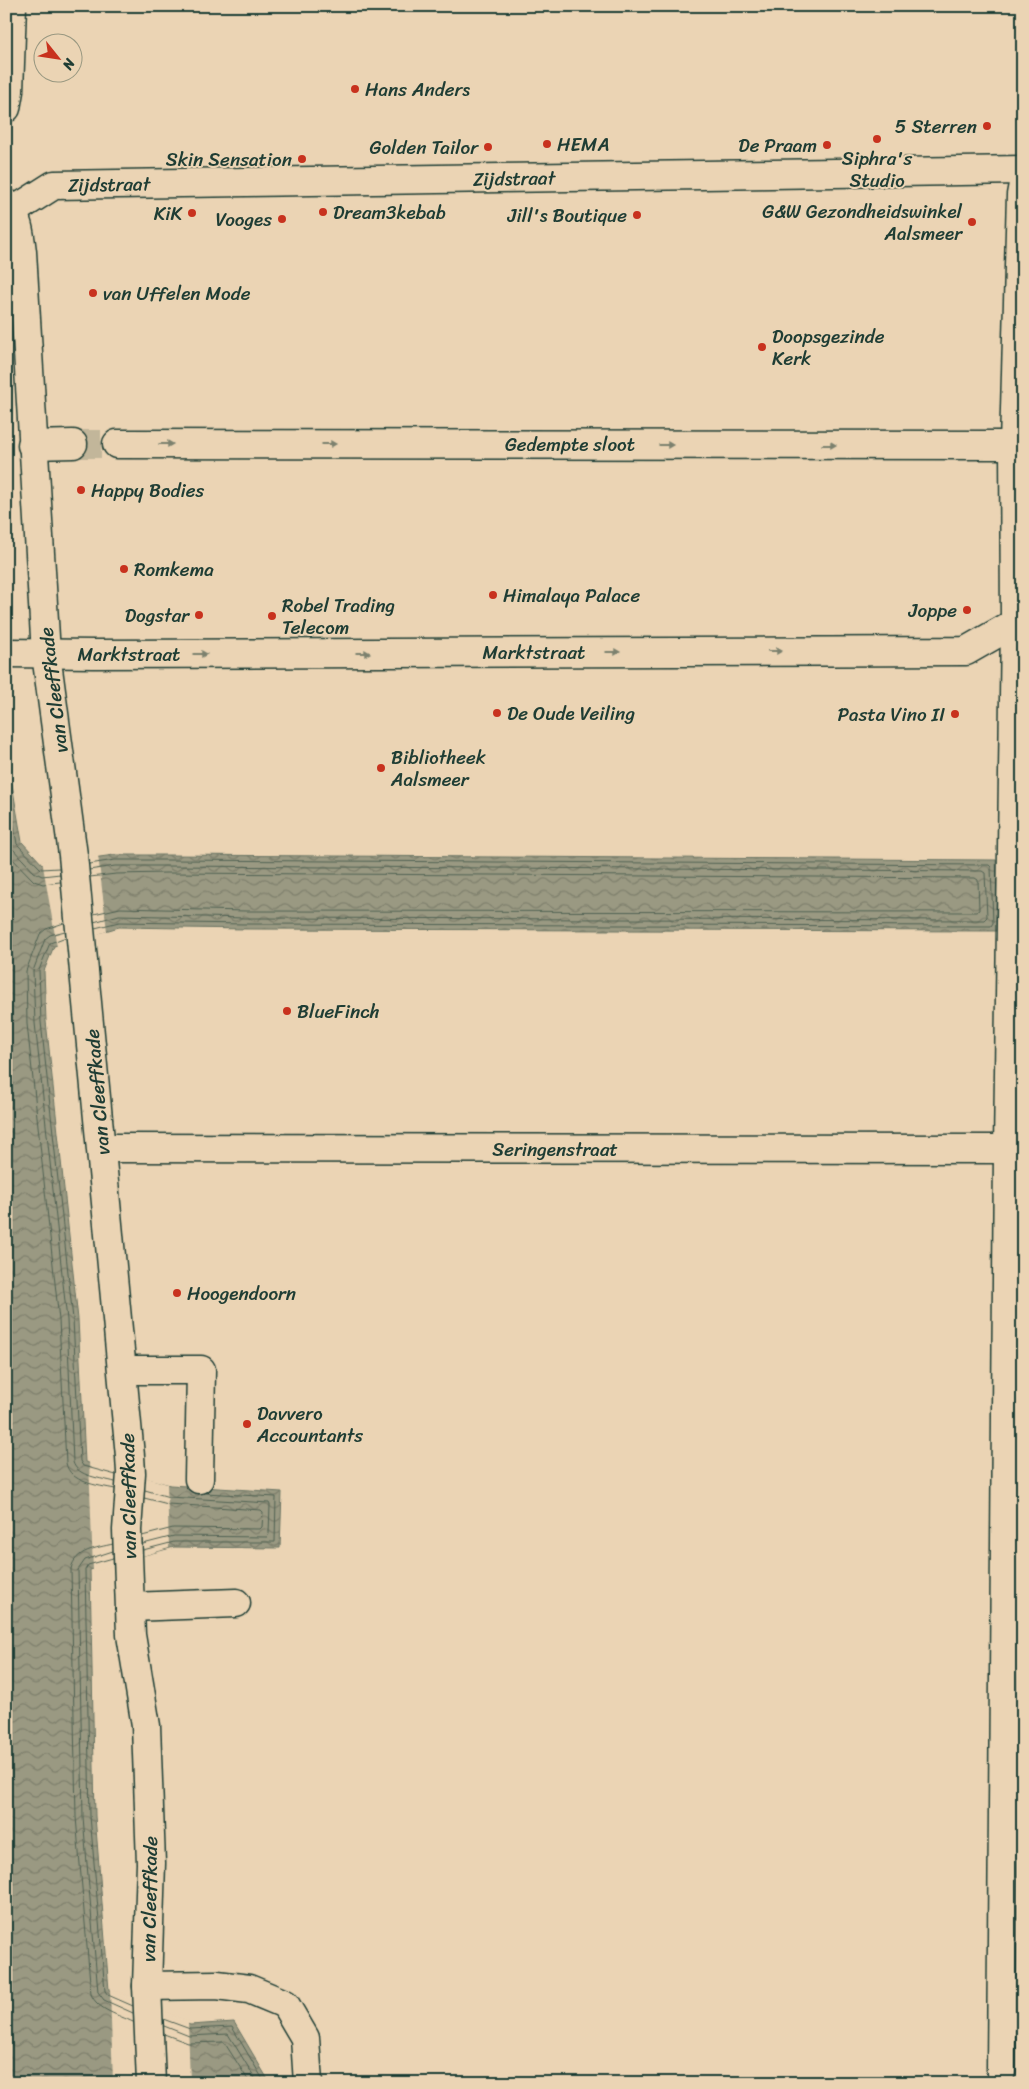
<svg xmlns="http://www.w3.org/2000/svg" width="1029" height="2089" font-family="Sriracha,sans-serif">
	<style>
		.water { fill: url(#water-waves); stroke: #697463 }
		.pier { fill: #ebd4b4 }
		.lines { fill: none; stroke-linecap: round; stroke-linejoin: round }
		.shore { stroke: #506253; stroke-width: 1 }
		.minor-tunnel { stroke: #c2b69a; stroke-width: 28; stroke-dasharray: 28 14; stroke-linecap: butt }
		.minor-casing { stroke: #1f3d34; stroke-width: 31 }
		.major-casing { stroke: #1f3d34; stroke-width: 31 }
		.minor { stroke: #ebd4b4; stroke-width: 28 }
		.major { stroke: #ebd4b4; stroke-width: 28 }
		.oneway { fill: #7b816e }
		.poi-dot { fill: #c8321e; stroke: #ebd4b4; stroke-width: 2 }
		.labels { text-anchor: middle; stroke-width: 4; stroke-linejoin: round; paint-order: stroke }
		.poi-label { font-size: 19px; fill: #1f3d34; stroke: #ebd4b4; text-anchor: start }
		.street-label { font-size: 19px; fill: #1f3d34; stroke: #ebd4b4 }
	</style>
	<defs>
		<pattern id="water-waves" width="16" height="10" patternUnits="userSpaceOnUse" patternTransform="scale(1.25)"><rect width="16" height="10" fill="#9a9982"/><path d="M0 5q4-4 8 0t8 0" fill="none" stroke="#7d7e6b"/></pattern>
	</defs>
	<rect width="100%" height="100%" fill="#ebd4b4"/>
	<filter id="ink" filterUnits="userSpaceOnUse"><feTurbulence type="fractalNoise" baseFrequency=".02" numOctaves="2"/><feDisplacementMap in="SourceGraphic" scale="10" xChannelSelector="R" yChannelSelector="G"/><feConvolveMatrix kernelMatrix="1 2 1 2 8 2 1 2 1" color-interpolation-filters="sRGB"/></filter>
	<g filter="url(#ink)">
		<!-- water -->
		<path class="water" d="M 6,750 L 22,842 L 43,865 L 114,855 L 165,855 L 996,860 L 999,931 L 246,929 L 119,927 L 54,946 L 44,971 L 46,1021 L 78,1319 L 85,1462 L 170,1485 L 282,1492 L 280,1548 L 174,1547 L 90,1570 L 95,1816 L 109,1990 L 190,2025 L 234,2022 L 270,2083 L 6,2083 Z"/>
		<!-- pier -->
		<g class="pier">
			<path d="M 98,855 L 107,931 L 57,947 L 42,860 L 44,862 Z"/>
			<path d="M 89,1460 L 167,1484 L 169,1548 L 93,1571 Z"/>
			<path d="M 110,1989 L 188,2022 L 190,2083 L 113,2083 Z"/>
		</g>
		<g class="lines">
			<!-- shore -->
			<g class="shore">
				<path d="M 6,780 L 17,844 L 41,869 L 59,868"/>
				<path d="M 6,817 L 12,848 L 34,872 L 42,876 L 60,874"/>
				<path d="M 6,852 L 34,881 L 43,884 L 60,882"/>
				<path d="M 89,864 L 115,860 L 166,860 L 989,865 L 991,867 L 993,923 L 991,926 L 246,924 L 119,922 L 95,928"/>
				<path d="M 89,870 L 115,866 L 166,866 L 982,871 L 985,873 L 987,917 L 984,920 L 246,918 L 119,915 L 94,922"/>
				<path d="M 90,877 L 116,874 L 166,873 L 975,878 L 978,880 L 979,910 L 976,912 L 246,911 L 120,908 L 94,914"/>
				<path d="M 64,923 L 46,929 L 40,934 L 26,971 L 27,1024 L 59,1320 L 66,1463 C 70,1483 97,1485 115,1489"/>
				<path d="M 65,931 L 50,935 L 45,939 L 33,971 L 35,1023 L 67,1320 L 73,1462 C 77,1477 102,1478 115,1482"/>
				<path d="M 66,937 L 50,943 L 39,970 L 41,1022 L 73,1319 L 80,1461 L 83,1466 L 116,1475"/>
				<path d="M 142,1536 L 173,1528 L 260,1529 L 262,1527 L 263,1512 L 261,1510 L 168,1504 L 144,1498"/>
				<path d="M 113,1544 C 96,1548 75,1550 71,1569 L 76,1817 L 91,1994 C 97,2010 119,2015 133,2022"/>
				<path d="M 143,1544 L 174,1536 L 267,1537 L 269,1534 L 270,1505 L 269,1503 L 169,1497 L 145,1490"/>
				<path d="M 143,1550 L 174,1542 L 275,1542 L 276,1497 L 205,1493"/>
				<path d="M 113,1551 L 85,1560 L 78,1570 L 83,1817 L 98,1992 L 104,2000 L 133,2013"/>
				<path d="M 113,1558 L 88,1565 L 85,1570 L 90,1816 L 105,1991 L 108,1995 L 133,2006"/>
				<path d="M 163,2019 L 190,2029 L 232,2027 L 265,2083"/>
				<path d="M 164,2026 L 189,2036 L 228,2034 L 258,2083"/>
				<path d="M 164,2034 L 188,2043 L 224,2042 L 250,2083"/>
			</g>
			<!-- minor-tunnel -->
			<path class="minor-tunnel" d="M 73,444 L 117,444"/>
			<!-- minor casing -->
			<g class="minor-casing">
				<g id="minor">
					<path d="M 6,108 L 9,91 L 12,6"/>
					<path d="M 13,211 L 54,185 L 1023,170"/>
					<path d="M 117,444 L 1023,445"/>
					<path d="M 32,445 L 73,444"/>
					<path d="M 6,653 L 94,654 L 966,651 L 1015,623 L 1023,623"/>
					<path d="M 102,1148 L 1023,1149"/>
					<path d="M 123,1370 L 201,1370 L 199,1479"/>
					<path d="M 131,1607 L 236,1603"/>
					<path d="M 147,1986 L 217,1985 L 249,1989 L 285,2004 L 305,2038 L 308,2083"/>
					<path d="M 1001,2072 L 1008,1149 L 1015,623 L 1014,445 L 1021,195 L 1023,184"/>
				</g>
			</g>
			<!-- major casing -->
			<g class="major-casing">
				<path id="major" d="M 6,203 C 18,216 20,235 22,252 L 46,654 L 73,855 L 130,1456 L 131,1473 L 127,1530 L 131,1635 L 146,1726 L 151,1863 L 147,1986 L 151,2083"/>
			</g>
			<!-- minor -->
			<use href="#minor" class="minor"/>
			<!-- major -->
			<use href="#major" class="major"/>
		</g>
		<!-- one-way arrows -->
		<defs><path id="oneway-solid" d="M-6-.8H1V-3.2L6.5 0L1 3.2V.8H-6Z" transform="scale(1.25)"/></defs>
		<g class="oneway">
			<use href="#oneway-solid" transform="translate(166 444)"/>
			<use href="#oneway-solid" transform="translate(329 444)"/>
			<use href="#oneway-solid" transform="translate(666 445)"/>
			<use href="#oneway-solid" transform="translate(829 445)"/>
			<use href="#oneway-solid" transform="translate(775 651)"/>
			<use href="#oneway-solid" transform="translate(613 652)"/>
			<use href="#oneway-solid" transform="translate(363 653)"/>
			<use href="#oneway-solid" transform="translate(200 654)"/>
		</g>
	</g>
	<!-- markers -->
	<g class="poi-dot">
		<circle cx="355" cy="89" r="5"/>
		<circle cx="987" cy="126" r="5"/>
		<circle cx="877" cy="139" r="5"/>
		<circle cx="547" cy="144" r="5"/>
		<circle cx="827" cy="145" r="5"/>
		<circle cx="488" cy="147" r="5"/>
		<circle cx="302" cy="159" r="5"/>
		<circle cx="323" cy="212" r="5"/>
		<circle cx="192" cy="213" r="5"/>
		<circle cx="637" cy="215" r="5"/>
		<circle cx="282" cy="219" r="5"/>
		<circle cx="972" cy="222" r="5"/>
		<circle cx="93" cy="293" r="5"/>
		<circle cx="762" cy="347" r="5"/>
		<circle cx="81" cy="490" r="5"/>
		<circle cx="124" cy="569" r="5"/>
		<circle cx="493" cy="595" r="5"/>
		<circle cx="967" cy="610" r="5"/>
		<circle cx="199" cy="615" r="5"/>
		<circle cx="272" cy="616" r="5"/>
		<circle cx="497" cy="713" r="5"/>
		<circle cx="955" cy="714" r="5"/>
		<circle cx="381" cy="768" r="5"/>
		<circle cx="287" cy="1011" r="5"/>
		<circle cx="177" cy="1293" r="5"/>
		<circle cx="247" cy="1424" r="5"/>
	</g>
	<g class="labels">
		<!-- poi labels -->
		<g class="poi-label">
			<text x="365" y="96">Hans Anders</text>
			<text x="977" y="133" text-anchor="end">5 Sterren</text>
			<text x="557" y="151">HEMA</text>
			<text x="817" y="152" text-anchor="end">De Praam</text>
			<text x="478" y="154" text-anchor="end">Golden Tailor</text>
			<text x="877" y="165" text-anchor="middle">Siphra's<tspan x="877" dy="22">Studio</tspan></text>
			<text x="292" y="166" text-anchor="end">Skin Sensation</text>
			<text x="962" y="218" text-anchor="end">G&amp;W Gezondheidswinkel<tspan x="962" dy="22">Aalsmeer</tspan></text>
			<text x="333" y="219">Dream3kebab</text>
			<text x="182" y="220" text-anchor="end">KiK</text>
			<text x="627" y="222" text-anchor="end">Jill's Boutique</text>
			<text x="272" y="226" text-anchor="end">Vooges</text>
			<text x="103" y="300">van Uffelen Mode</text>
			<text x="772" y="343">Doopsgezinde<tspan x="772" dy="22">Kerk</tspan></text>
			<text x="91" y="497">Happy Bodies</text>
			<text x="134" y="576">Romkema</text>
			<text x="503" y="602">Himalaya Palace</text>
			<text x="282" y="612">Robel Trading<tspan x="282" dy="22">Telecom</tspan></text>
			<text x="957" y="617" text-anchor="end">Joppe</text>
			<text x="189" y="622" text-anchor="end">Dogstar</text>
			<text x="507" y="720">De Oude Veiling</text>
			<text x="945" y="721" text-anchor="end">Pasta Vino II</text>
			<text x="391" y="764">Bibliotheek<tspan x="391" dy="22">Aalsmeer</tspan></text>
			<text x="297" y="1018">BlueFinch</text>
			<text x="187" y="1300">Hoogendoorn</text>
			<text x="257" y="1420">Davvero<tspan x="257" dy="22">Accountants</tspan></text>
		</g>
		<!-- street labels -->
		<g class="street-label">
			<text transform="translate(514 178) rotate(-1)" y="7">Zijdstraat</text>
			<text transform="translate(109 184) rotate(-1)" y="7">Zijdstraat</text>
			<text x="570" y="451">Gedempte sloot</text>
			<text x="534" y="659">Marktstraat</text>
			<text x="129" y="661">Marktstraat</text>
			<text transform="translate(53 690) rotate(-97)" y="7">van Cleeffkade</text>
			<text transform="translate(97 1092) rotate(-95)" y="7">van Cleeffkade</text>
			<text x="555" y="1156">Seringenstraat</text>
			<text transform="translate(128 1496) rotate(-91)" y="7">van Cleeffkade</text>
			<text transform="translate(149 1899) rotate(-89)" y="7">van Cleeffkade</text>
		</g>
	</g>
	<!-- margin -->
	<rect width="1029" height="2089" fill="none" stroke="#ebd4b4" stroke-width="25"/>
	<rect x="12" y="12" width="1004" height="2064" fill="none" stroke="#1f3d34" stroke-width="2" filter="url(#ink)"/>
	<!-- north arrow -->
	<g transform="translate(58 58) rotate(120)"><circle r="24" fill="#ebd4b4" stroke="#999881"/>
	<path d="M0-4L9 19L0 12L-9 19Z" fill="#c8321e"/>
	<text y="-8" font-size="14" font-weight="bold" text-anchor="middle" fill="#1f3d34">N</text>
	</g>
</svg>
